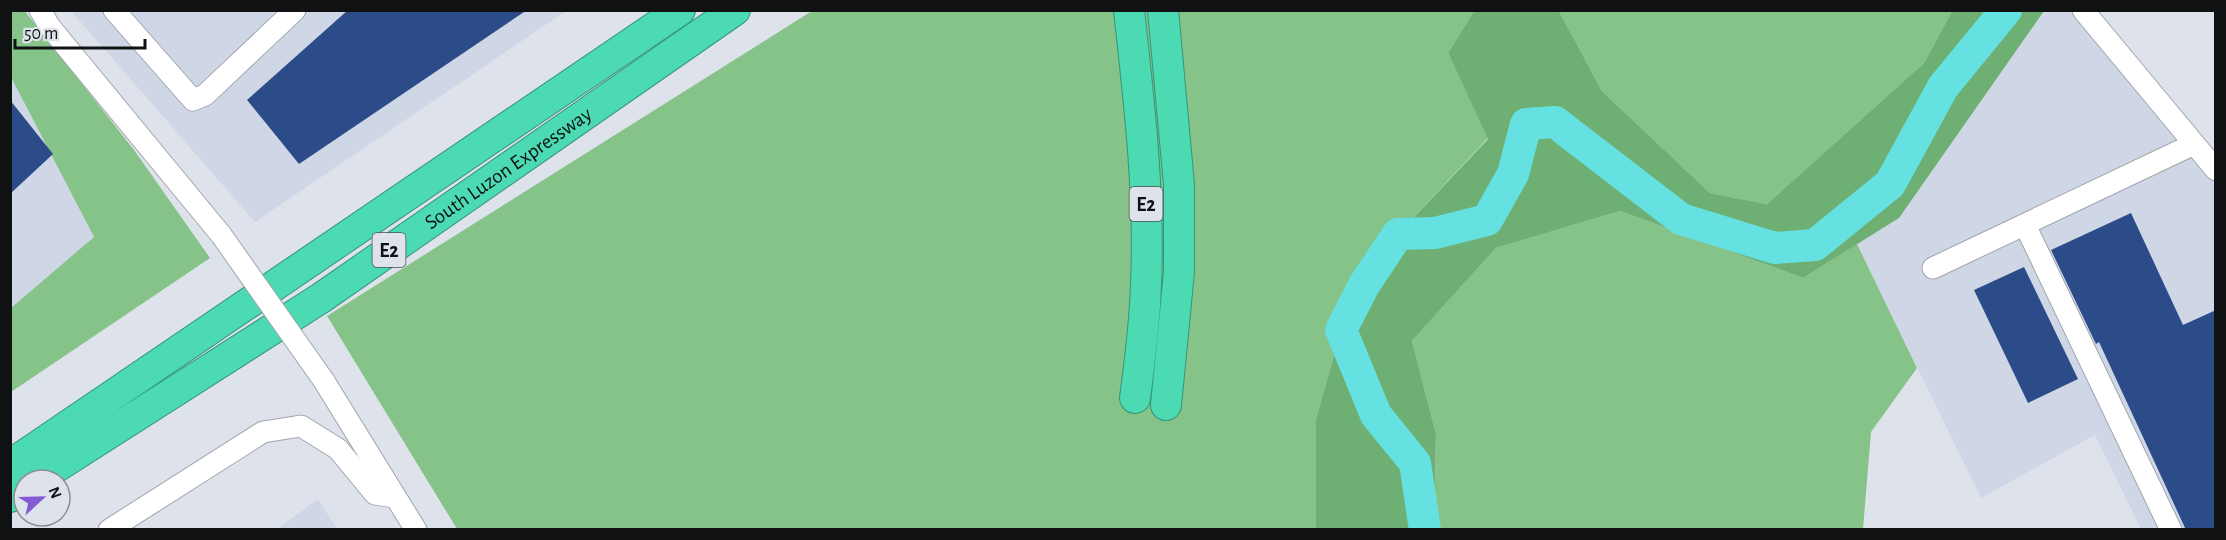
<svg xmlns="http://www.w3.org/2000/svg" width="2226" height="540" font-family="'Alegreya Sans',sans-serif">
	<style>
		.built { fill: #cfd7e6 }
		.green { fill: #85c389 }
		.forest { fill: #6eb074 }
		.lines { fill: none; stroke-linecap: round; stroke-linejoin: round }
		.river { stroke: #66e1e2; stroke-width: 32 }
		.building { fill: #2c4b89 }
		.minor-casing { stroke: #a0a5ad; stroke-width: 23 }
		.highway-casing { stroke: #36947a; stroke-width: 32 }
		.minor { stroke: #fff; stroke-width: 21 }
		.highway { stroke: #4bdab2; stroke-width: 30 }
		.minor-bridge-casing { stroke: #a0a5ad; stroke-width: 23; stroke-linecap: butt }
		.minor-bridge { stroke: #fff; stroke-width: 21 }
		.labels { text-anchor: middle; stroke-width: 6; stroke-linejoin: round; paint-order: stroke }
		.shield { fill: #dee2eb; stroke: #4d5054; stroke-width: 1.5 }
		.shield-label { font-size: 20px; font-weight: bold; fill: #0f1113 }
		.street-label { font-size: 21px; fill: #0f1113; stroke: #dee2eb }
	</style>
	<rect width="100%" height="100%" fill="#dee2eb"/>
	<!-- built -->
	<g class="built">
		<path d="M 71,11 L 566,11 L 255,222 Z"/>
		<path d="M 2044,11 L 2083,11 L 2215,166 L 2215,529 L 2141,529 L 2095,435 L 1981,498 L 1857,244 L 1899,218 Z"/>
		<path d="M 10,75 L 94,237 L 11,308 L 10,308 Z"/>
		<path d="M 318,499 L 337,529 L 277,529 Z"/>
	</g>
	<!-- green -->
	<g class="green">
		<path d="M 24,10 L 134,150 L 210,258 L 11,392 L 11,308 L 94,237 L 11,77 L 11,11 Z"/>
		<path d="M 812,11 L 1474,11 L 1448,53 L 1488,138 L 1398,234 L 1364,285 L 1341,330 L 1316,419 L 1316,529 L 457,529 L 327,316 Z"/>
		<path d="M 1559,11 L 1952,11 L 1924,63 L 1767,204 L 1710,193 L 1602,91 Z"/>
		<path d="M 1620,211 L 1803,278 L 1857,244 L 1917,368 L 1871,432 L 1863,529 L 1434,529 L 1436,434 L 1412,341 L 1496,248 Z"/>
	</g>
	<!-- forest -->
	<path class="forest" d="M 1474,11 L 1559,11 L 1602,91 L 1710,193 L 1767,204 L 1924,63 L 1952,11 L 2044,11 L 1899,218 L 1803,278 L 1620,211 L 1496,248 L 1412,341 L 1436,434 L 1434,529 L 1316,529 L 1316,419 L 1341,330 L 1364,285 L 1398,234 L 1488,139 L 1448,53 Z"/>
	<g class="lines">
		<!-- river -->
		<path class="river" d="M 1425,530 L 1415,463 L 1376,415 L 1341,330 L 1364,285 L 1398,234 L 1435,233 L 1487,220 L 1513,174 L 1526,124 L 1555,122 L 1681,219 L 1775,248 L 1815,245 L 1890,184 L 1943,87 L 2006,10"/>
	</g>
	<!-- building -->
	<g class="building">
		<path d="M 348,10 L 527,10 L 299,164 L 247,100 Z"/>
		<path d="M 10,100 L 53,154 L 10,194 Z"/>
		<path d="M 2131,213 L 2183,325 L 2216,310 L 2216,530 L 2186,530 L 2099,342 L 2096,344 L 2051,250 Z"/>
		<path d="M 2024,267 L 2078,379 L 2028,403 L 1974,290 Z"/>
	</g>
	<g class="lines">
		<!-- minor casing -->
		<g class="minor-casing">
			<g id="minor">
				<path d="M 40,10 L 50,27 L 222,236"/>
				<path d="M 114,10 L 193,100 L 205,95 L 295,10"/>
				<path d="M 2083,10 L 2216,170"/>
				<path d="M 2025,225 L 2171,530"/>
				<path d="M 1933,268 L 2194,144"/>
				<path d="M 324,381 L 416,530"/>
				<path d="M 109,530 L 263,432 L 301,426 L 338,449 L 375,494 L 395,497"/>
			</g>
		</g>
		<!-- highway casing -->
		<g class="highway-casing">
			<g id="highway">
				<path d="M 1129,10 C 1139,101 1150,193 1146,284 C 1145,322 1140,361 1135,398"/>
				<path d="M 1163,10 L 1179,185 L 1179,272 L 1166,405"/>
				<path d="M 10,465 L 680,10"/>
				<path id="s1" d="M 36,480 L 321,298 L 735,10"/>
				<path d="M 10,497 L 24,488"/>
			</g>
		</g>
		<!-- minor -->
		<use href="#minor" class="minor"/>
		<!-- highway -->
		<use href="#highway" class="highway"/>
		<!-- minor-bridge casing -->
		<g class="minor-bridge-casing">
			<path id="minor-bridge" d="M 222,236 L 324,381"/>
		</g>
		<!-- minor-bridge -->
		<use href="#minor-bridge" class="minor-bridge"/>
	</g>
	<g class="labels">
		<!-- shield labels -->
		<g class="shield">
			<rect x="1129.5" y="187" width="33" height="34" rx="4.5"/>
			<rect x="372.5" y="233" width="33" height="34" rx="4.5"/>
		</g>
		<g class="shield-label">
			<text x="1146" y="211">E2</text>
			<text x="389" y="257">E2</text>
		</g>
		<!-- street labels -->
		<g class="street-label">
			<text dy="7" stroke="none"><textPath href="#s1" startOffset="566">South Luzon Expressway</textPath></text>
		</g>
	</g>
	<!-- border -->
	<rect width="2226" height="540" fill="none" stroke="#0f1113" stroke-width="24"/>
	<!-- north arrow -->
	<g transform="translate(42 498) rotate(68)"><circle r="28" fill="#dee2eb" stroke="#8b8e95" stroke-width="1.5"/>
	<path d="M0-4.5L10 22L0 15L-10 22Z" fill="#855bd4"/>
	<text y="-9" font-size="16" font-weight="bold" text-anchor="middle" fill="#0f1113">N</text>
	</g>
	<!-- scale -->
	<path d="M15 39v9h130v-9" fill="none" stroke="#0f1113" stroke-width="3"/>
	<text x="24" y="39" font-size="18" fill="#0f1113" stroke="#dee2eb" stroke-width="4.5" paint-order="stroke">50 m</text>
</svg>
